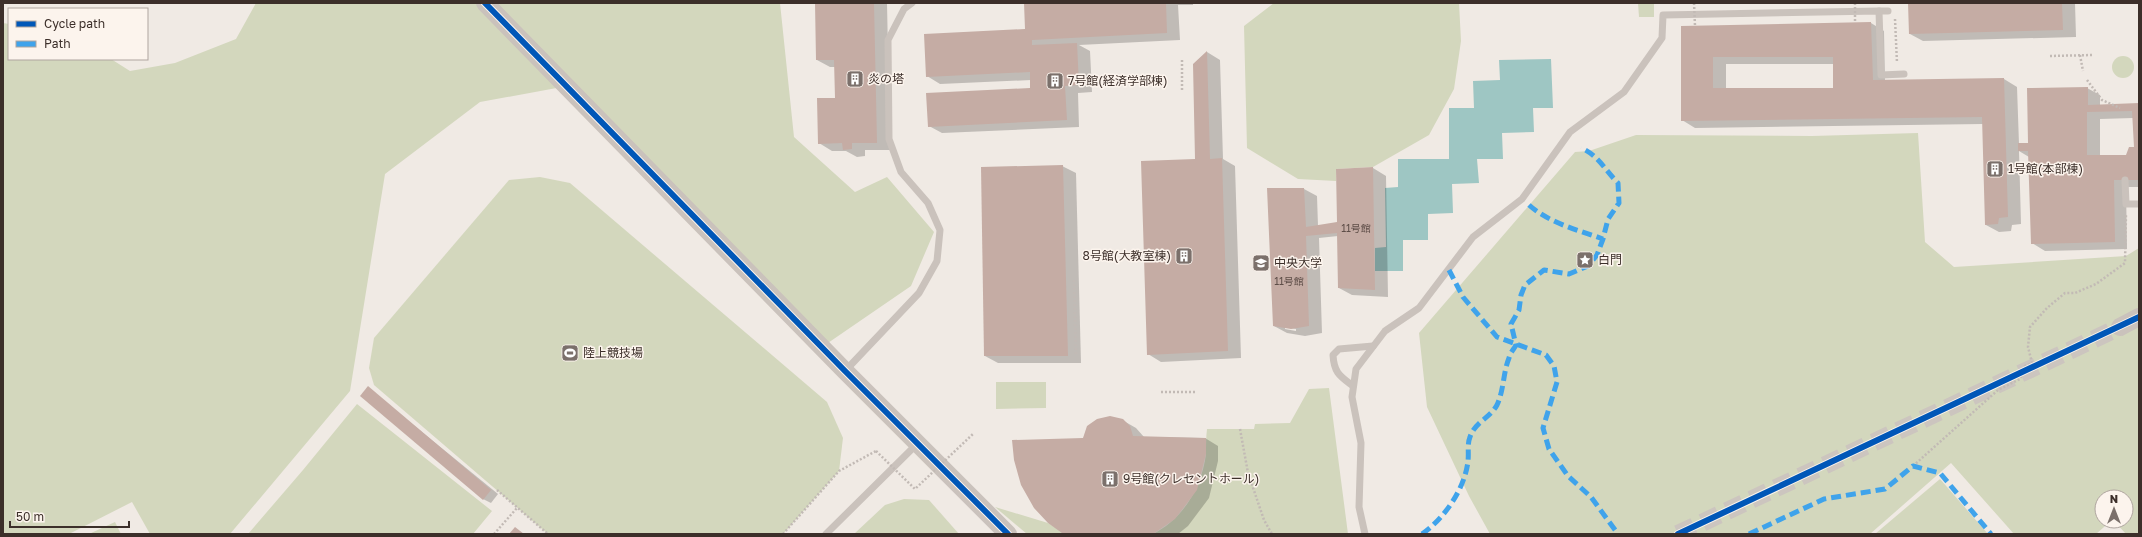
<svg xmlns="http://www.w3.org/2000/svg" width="2142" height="537" font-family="'Golos Text','Noto Sans JP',sans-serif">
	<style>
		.green { fill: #d3d7bd }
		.water { fill: #9ec6c3 }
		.shadow { fill: #0003; fill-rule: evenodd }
		.building { fill: #c5aca4; fill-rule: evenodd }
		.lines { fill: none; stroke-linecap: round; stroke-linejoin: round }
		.tertiary-tunnel { stroke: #ccc5bf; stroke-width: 18; stroke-dasharray: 18 9; stroke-linecap: butt }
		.path { stroke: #c2bab5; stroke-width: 2.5; stroke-dasharray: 2 2; stroke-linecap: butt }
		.service { stroke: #cac2bc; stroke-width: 7 }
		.tertiary { stroke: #cac2bc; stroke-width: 18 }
		.path-bridge { stroke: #c2bab5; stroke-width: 2.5; stroke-dasharray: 2 2; stroke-linecap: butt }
		.quiet { stroke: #3fa3eb; stroke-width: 5; stroke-dasharray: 10 5; stroke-linecap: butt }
		.cycleway-casing { stroke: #fcf4ed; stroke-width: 8 }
		.cycleway { stroke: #0057b8; stroke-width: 6 }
		.labels { text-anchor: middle; stroke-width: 3; stroke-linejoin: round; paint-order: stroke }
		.number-label { font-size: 10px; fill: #5e4e48 }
		.poi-label { font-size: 12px; fill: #3c2f2a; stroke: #fcf4ed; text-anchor: start }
	</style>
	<rect width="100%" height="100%" fill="#f0eae4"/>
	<!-- green -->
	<g class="green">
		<path d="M 256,3 L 780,3 L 794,137 L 855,192 L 887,177 L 934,232 L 911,286 L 825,345 L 562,87 L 480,102 L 385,174 L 350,391 L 230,534 L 150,534 L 132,502 L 69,534 L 3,534 L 3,23 L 9,24 L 9,59 L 111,59 L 130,71 L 175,63 L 236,39 Z"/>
		<path d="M 1274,3 L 1459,3 L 1461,41 L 1454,89 L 1429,135 L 1373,167 L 1336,169 L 1336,181 L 1298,179 L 1247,148 L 1244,26 Z"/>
		<path d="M 1638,3 L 1654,3 L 1654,17 L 1639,17 Z"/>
		<circle cx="2123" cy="67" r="11"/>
		<path d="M 1918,133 L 1925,242 L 1954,267 L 2126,256 L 2139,248 L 2139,534 L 2126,534 L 2114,521 L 2126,521 L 2126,497 L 2102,497 L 2102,521 L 2111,521 L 2096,534 L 2014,534 L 1951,463 L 1870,534 L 1490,534 L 1469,496 L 1427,407 L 1419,333 L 1575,152 L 1589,151 L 1636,135 L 1812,136 Z"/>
		<path d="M 540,177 L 570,183 L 827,402 L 843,438 L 839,471 L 783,534 L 548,534 L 374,385 L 369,368 L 374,338 L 509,180 Z"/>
		<path d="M 996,382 L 1046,382 L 1046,408 L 996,409 Z"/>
		<path d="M 1329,388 L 1348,534 L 1153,534 C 1183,519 1202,487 1206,454 C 1206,445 1206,437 1207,429 L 1254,429 L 1255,424 L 1290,423 L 1309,389 Z"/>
		<path d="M 357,404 L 492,511 L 473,534 L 248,534 L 303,470 Z"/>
		<path d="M 1940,479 L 1988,534 L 1875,534 Z"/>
		<path d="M 904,499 L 929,500 L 959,534 L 854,534 L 885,505 Z"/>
		<path d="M 995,507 L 1048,523 L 1066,534 L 1027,534 Z"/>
		<path d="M 115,522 L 121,534 L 89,534 Z"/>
	</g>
	<!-- water -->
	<path class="water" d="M 1551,59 L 1553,108 L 1533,108 L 1534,132 L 1502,133 L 1503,159 L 1477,159 L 1479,183 L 1452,184 L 1453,213 L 1428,214 L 1428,240 L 1403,240 L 1403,271 L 1375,271 L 1375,248 L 1386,247 L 1385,188 L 1398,187 L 1398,159 L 1449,159 L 1449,108 L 1474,108 L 1473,81 L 1500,80 L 1499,60 Z"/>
	<!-- shadow -->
	<g class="shadow">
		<path d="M 816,3 L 887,3 L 890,150 L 865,150 L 865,156 L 857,157 L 846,151 L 832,151 L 819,143 L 836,99 L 835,67 L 830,67 L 817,60 Z"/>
		<path d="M 1025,3 L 1193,3 L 1193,5 L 1178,5 L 1180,40 L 1079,45 L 1090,51 L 1092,92 L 1078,93 L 1079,127 L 942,133 L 929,126 L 1031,89 L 1031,80 L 940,84 L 927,76 L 1026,30 Z"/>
		<path d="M 1909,3 L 2075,3 L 2076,37 L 1923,41 L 1910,34 Z"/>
		<path d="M 1871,23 L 1884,31 L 1885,81 L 2004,79 L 2017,87 L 2019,144 L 2029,144 L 2087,88 L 2100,95 L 2100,106 L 2139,105 L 2139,187 L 2126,187 L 2127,249 L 2045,251 L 2032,243 L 2029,157 L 2019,151 L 2021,224 L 2012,225 L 2011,231 L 1999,232 L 1986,225 L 1983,124 L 1695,128 L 1682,120 L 1682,27 ZM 1726,64 L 1834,64 L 1834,89 L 1726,89 ZM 2133,118 L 2135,147 L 2127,156 L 2100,156 L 2100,119 Z"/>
		<path d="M 1207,52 L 1220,60 L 1223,159 L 1235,166 L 1241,358 L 1161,362 L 1148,354 L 1196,160 L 1194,64 Z"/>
		<path d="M 1062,166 L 1076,173 L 1081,363 L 998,363 L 985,356 Z"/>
		<path d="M 1373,168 L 1386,176 L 1388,297 L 1352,295 L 1339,288 L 1338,236 L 1319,238 L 1322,333 L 1305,336 L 1287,333 L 1274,326 L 1268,189 L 1304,189 L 1317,196 L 1318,226 L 1338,223 ZM 1285,327 L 1296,329 L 1296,331 L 1285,329 Z"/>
		<path d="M 368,388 L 498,494 L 491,503 L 483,499 Z"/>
		<path d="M 1122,420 L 1136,428 L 1144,437 L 1205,438 L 1218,446 L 1218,461 L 1209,498 L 1188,526 L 1178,534 L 1067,534 L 1063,532 L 1083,438 Z"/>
	</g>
	<!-- building -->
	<g class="building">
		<path d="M 815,3 L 874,3 L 877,143 L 852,143 L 852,149 L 843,150 L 842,143 L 818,144 L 817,98 L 835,98 L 834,60 L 816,60 Z"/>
		<path d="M 1024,3 L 1166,3 L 1167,33 L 1032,40 L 1032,45 L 1077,43 L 1079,85 L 1065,86 L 1067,120 L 928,127 L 926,93 L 1030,88 L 1030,72 L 926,77 L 924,34 L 1025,29 Z"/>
		<path d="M 1908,3 L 2062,3 L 2063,30 L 1909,34 Z"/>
		<path d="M 1871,22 L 1873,80 L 2004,78 L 2008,217 L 1999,218 L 1998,224 L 1985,225 L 1982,117 L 1681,121 L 1681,26 ZM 1713,57 L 1833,57 L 1833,88 L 1713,88 Z"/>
		<path d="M 1207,51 L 1210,159 L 1222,158 L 1228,351 L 1147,355 L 1141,161 L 1195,159 L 1193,64 Z"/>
		<path d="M 2088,87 L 2088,105 L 2139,103 L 2139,180 L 2114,180 L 2115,242 L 2031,244 L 2028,151 L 2018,151 L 2018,143 L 2028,143 L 2027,88 ZM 2132,111 L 2134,147 L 2129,147 L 2126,155 L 2087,155 L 2087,112 Z"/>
		<path d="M 1063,165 L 1068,356 L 984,356 L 981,167 Z"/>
		<path d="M 1373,167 L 1375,290 L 1338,288 L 1337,233 L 1306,236 L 1309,326 L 1291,329 L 1273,326 L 1267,188 L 1304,188 L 1306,227 L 1337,222 L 1336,169 Z"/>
		<path d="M 368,386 L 491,490 L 483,500 L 360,396 Z"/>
		<path d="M 1110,416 L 1123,419 L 1130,426 L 1133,436 L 1206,438 L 1206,454 L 1197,490 L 1175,519 L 1153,534 L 1062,533 L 1048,523 L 1034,508 L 1021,485 L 1014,460 L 1012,440 L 1083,438 L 1087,426 L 1097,419 Z"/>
		<path d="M 515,527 L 524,534 L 509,534 Z"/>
	</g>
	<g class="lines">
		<!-- tertiary-tunnel -->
		<path class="tertiary-tunnel" d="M 1678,534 L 2120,327"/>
		<!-- path -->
		<g class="path">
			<path d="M 1895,19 L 1897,63"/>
			<path d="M 2080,55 L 2083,71"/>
			<path d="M 2050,56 L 2092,55"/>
			<path d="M 1182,60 L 1182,92"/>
			<path d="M 2087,80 L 2102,100 L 2120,108"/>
			<path d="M 1074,280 L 1076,355"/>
			<path d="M 1161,392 L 1195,392"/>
			<path d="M 1240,429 L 1248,473 L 1264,520 L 1272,534"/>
			<path d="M 1913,466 L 1998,390 L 2020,379 L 2025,366 L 2032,363 L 2028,347 L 2030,327 L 2047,308 L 2065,293 L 2075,293 L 2096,284 L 2125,263 L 2126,214"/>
			<path d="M 497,490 L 548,534"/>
			<path d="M 494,534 L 517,508"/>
			<path d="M 783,534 L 839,471 L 876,451"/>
		</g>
		<!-- service -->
		<g class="service">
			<path d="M 1879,11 L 1888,11"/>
			<path d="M 2125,180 L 2126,204 L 2139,204"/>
			<path d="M 845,371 L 919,293 L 937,261 L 940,230 L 928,203 L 901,172 L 889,139 L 888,40 L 904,9 L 912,3"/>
			<path d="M 1353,386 C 1340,376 1334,373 1333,355 L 1339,349 L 1373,346"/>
			<path d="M 826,534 L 917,444"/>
			<path d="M 1365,534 L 1359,507 L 1361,443 L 1352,397 L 1356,369 L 1385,331 L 1419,308 L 1473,237 L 1522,199 L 1570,132 L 1624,92 L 1662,38 L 1663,15 L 1879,11 L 1881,75 L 1904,74"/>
		</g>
		<!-- tertiary -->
		<g class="tertiary">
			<path d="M 485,3 L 845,371 L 1008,534"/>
			<path d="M 2120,327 L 2139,317"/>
		</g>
		<!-- path-bridge -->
		<g class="path-bridge">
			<path d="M 1694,3 L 1695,26"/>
			<path d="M 1855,3 L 1855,23"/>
			<path d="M 876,451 L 915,489 L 973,434"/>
		</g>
		<!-- quiet -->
		<g class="quiet">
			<path d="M 1529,205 C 1549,223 1578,230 1603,239"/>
			<path d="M 1449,270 L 1463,297 L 1497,337 L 1546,355 L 1554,366 L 1557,382 L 1543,428 L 1549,449 L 1568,476 L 1591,497 L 1618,534"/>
			<path d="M 1422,534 C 1445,518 1465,488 1468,461 C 1469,453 1467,444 1470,437 C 1475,422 1490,418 1497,405 C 1504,390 1503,373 1509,358 C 1510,353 1514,349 1516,345 L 1511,324 L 1519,310 L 1521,295 L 1525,285 L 1544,270 L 1569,274 L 1588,266 L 1597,255 L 1603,239 L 1608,219 L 1619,203 L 1618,183 C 1605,170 1598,155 1581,148"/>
			<path d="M 1749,534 L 1824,499 L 1885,489 L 1913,466 L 1940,473 L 1991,534"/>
		</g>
		<!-- cycleway casing -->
		<g class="cycleway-casing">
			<g id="cycleway">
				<path d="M 485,3 L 845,371 L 1008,534"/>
				<path d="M 1678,534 L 2139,317"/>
			</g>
		</g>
		<!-- cycleway -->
		<use href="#cycleway" class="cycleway"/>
	</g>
	<!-- icons -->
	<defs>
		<g id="building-square" transform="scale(0.9)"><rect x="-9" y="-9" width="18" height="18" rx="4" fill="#7b706b" stroke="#fcf4ed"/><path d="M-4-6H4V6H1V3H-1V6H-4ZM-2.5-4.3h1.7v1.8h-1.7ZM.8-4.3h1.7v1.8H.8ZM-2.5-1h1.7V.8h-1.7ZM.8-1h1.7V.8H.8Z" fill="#fff"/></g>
		<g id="sight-square" transform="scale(0.9)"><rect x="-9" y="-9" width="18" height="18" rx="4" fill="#7b706b" stroke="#fcf4ed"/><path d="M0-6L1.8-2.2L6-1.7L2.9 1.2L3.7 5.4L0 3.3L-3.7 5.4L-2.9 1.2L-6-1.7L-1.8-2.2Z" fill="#fff"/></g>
		<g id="university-square" transform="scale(0.9)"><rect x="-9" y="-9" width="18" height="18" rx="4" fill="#7b706b" stroke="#fcf4ed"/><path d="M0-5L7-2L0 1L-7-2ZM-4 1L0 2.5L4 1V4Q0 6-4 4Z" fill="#fff"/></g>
		<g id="stadium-square" transform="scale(0.9)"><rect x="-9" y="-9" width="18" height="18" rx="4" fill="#7b706b" stroke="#fcf4ed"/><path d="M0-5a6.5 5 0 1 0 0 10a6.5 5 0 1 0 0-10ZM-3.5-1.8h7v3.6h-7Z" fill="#fff"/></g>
	</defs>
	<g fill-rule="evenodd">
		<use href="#building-square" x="855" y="79"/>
		<use href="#building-square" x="1055" y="81"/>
		<use href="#building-square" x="1995" y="169"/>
		<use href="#building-square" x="1184" y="256"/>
		<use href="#sight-square" x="1585" y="260"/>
		<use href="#university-square" x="1261" y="263"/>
		<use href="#stadium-square" x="570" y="353"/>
		<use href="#building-square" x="1110" y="479"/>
	</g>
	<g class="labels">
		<!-- number labels -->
		<g class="number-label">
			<text x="1356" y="232">11号館</text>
			<text x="1289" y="285">11号館</text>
		</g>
		<!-- poi labels -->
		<g class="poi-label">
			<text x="868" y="83">炎の塔</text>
			<text x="1068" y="85">7号館(経済学部棟)</text>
			<text x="2008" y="173">1号館(本部棟)</text>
			<text x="1171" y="260" text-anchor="end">8号館(大教室棟)</text>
			<text x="1598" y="264">白門</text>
			<text x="1274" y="267">中央大学</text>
			<text x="583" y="357">陸上競技場</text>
			<text x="1123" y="483">9号館(クレセントホール)</text>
		</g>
	</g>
	<!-- border -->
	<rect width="2142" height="537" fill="none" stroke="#3c2f2a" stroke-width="8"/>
	<!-- legend -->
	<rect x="8" y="8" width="140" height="52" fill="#fcf4ed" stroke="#afa59f"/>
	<rect x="16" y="21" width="20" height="6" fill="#0057b8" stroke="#afa59f"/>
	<text x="44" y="28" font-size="12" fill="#3c2f2a">Cycle path</text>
	<rect x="16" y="41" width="20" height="6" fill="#3fa3eb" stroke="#afa59f"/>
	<text x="44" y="48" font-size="12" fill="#3c2f2a">Path</text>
	<!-- north arrow -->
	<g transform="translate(2114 509)"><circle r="19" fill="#fcf4ed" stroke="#afa59f"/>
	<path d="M0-3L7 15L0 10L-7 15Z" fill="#7b706b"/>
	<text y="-6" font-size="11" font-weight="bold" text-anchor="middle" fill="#3c2f2a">N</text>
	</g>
	<!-- scale -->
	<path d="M10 521v6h119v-6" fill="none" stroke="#3c2f2a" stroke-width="2"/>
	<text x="16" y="521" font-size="12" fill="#3c2f2a" stroke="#fcf4ed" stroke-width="3" paint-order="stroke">50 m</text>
</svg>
